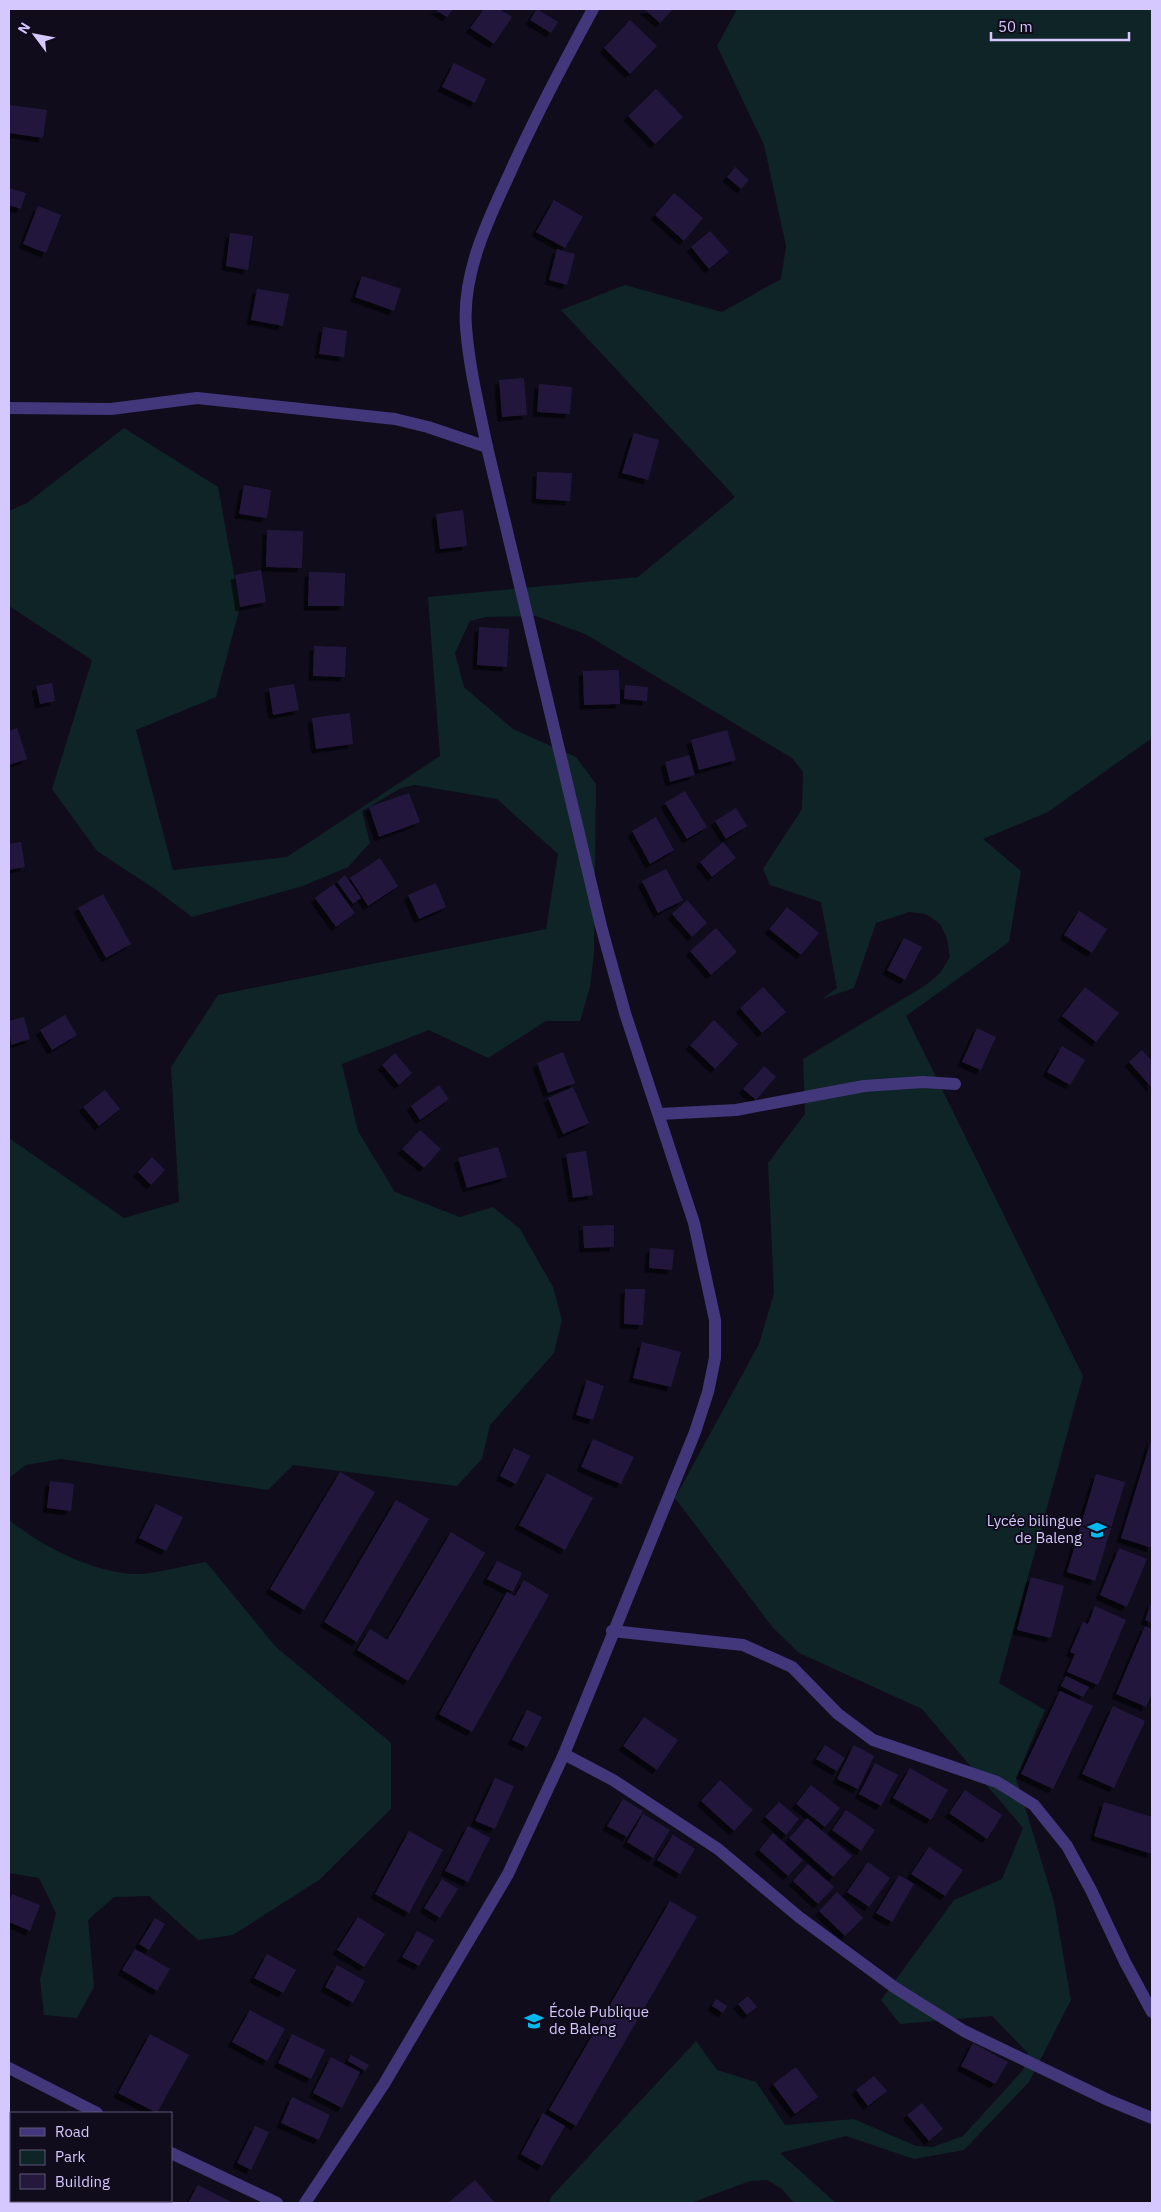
<svg xmlns="http://www.w3.org/2000/svg" width="1161" height="2212" font-family="'IBM Plex Sans',sans-serif">
	<style>
		.green { fill: #0f2426 }
		.building { fill: #24183c; filter: url(#shadow) }
		.lines { fill: none; stroke-linecap: round; stroke-linejoin: round }
		.minor { stroke: #42377a; stroke-width: 12 }
		.tertiary { stroke: #42377a; stroke-width: 12 }
		.labels { text-anchor: middle; stroke-width: 4; stroke-linejoin: round; paint-order: stroke }
		.poi-label { font-size: 15px; fill: #d5c8fe; stroke: #100c1c; text-anchor: end }
	</style>
	<defs>
		<filter id="shadow"><feDropShadow dx="-4.5" dy="4.5" stdDeviation="0" flood-color="#0009"/></filter>
	</defs>
	<rect width="100%" height="100%" fill="#100c1c"/>
	<!-- green -->
	<g class="green">
		<path d="M 737,9 L 1152,9 L 1152,738 L 1048,812 L 983,839 L 1021,871 L 1009,942 L 906,1016 L 1083,1376 L 999,1683 L 1045,1710 L 1016,1778 L 1054,1902 L 1071,2000 L 1029,2082 L 964,2150 L 914,2159 L 846,2136 L 780,2153 L 836,2203 L 794,2203 L 782,2189 L 767,2180 L 750,2181 L 691,2203 L 549,2203 L 551,2197 L 696,2041 L 717,2070 L 756,2082 L 785,2125 L 854,2119 L 916,2146 L 933,2147 L 963,2136 L 1023,2070 L 1028,2053 L 992,2016 L 900,2024 L 881,2000 L 954,1900 L 1002,1879 L 1023,1828 L 922,1709 L 799,1653 L 773,1628 L 675,1498 L 759,1344 L 774,1293 L 768,1163 L 805,1114 L 803,1059 L 926,985 L 940,973 L 950,957 L 947,939 L 940,924 L 926,914 L 909,912 L 876,923 L 854,988 L 822,999 L 837,988 L 821,902 L 770,885 L 763,869 L 802,809 L 803,772 L 792,758 L 585,634 L 536,616 L 485,617 L 470,621 L 455,653 L 464,687 L 513,729 L 576,757 L 596,784 L 594,954 L 590,987 L 580,1021 L 546,1021 L 488,1058 L 429,1030 L 342,1064 L 358,1131 L 395,1192 L 460,1217 L 493,1207 L 520,1229 L 553,1287 L 562,1320 L 554,1353 L 490,1425 L 482,1459 L 457,1486 L 293,1465 L 268,1490 L 61,1459 L 26,1465 L 9,1478 L 9,1138 L 124,1218 L 179,1202 L 171,1067 L 218,995 L 546,929 L 558,854 L 497,799 L 415,785 L 401,788 L 362,811 L 370,843 L 348,867 L 303,886 L 192,917 L 155,889 L 97,851 L 52,789 L 92,660 L 9,606 L 9,511 L 27,503 L 124,428 L 218,487 L 240,607 L 216,697 L 136,730 L 173,870 L 287,857 L 440,756 L 428,597 L 638,577 L 735,497 L 561,310 L 625,285 L 722,312 L 781,279 L 786,246 L 764,145 L 717,46 Z"/>
		<path d="M 9,1520 C 42,1546 91,1572 134,1574 C 152,1575 187,1565 206,1562 L 276,1647 L 391,1743 L 391,1809 L 319,1880 L 233,1935 L 198,1940 L 149,1896 L 114,1897 L 88,1920 L 94,1987 L 77,2018 L 44,2015 L 40,1979 L 56,1913 L 39,1878 L 9,1873 Z"/>
	</g>
	<!-- building -->
	<g class="building">
		<path d="M 434,9 L 453,9 L 447,17 Z"/>
		<path d="M 484,9 L 499,9 L 512,17 L 494,44 L 470,28 Z"/>
		<path d="M 537,9 L 558,22 L 551,33 L 530,20 Z"/>
		<path d="M 644,9 L 673,9 L 660,23 Z"/>
		<path d="M 630,20 L 657,46 L 630,74 L 604,48 Z"/>
		<path d="M 454,63 L 486,79 L 475,103 L 442,87 Z"/>
		<path d="M 656,89 L 683,117 L 655,144 L 628,116 Z"/>
		<path d="M 10,105 L 47,110 L 43,138 L 9,133 Z"/>
		<path d="M 735,167 L 749,180 L 741,189 L 727,177 Z"/>
		<path d="M 9,188 L 26,193 L 21,209 L 9,205 Z"/>
		<path d="M 674,193 L 703,218 L 684,241 L 655,215 Z"/>
		<path d="M 554,200 L 583,217 L 565,248 L 536,232 Z"/>
		<path d="M 38,206 L 61,215 L 46,253 L 23,244 Z"/>
		<path d="M 710,231 L 729,252 L 709,269 L 691,247 Z"/>
		<path d="M 230,233 L 253,236 L 248,270 L 226,266 Z"/>
		<path d="M 557,249 L 575,254 L 567,285 L 549,280 Z"/>
		<path d="M 362,276 L 401,289 L 394,311 L 355,297 Z"/>
		<path d="M 257,289 L 289,294 L 283,326 L 251,320 Z"/>
		<path d="M 323,327 L 347,331 L 344,357 L 319,354 Z"/>
		<path d="M 524,378 L 527,415 L 502,417 L 499,380 Z"/>
		<path d="M 539,384 L 572,387 L 570,414 L 537,412 Z"/>
		<path d="M 634,433 L 659,440 L 648,480 L 622,473 Z"/>
		<path d="M 537,472 L 572,473 L 570,501 L 536,499 Z"/>
		<path d="M 244,485 L 271,490 L 267,518 L 239,514 Z"/>
		<path d="M 463,510 L 467,546 L 440,549 L 436,514 Z"/>
		<path d="M 267,530 L 303,531 L 302,568 L 266,567 Z"/>
		<path d="M 261,570 L 266,602 L 240,607 L 235,575 Z"/>
		<path d="M 309,572 L 345,573 L 344,606 L 308,606 Z"/>
		<path d="M 479,627 L 509,629 L 507,667 L 477,665 Z"/>
		<path d="M 314,646 L 346,647 L 345,677 L 313,676 Z"/>
		<path d="M 619,670 L 620,704 L 584,705 L 583,671 Z"/>
		<path d="M 52,683 L 55,701 L 40,704 L 36,686 Z"/>
		<path d="M 294,684 L 299,710 L 273,715 L 269,688 Z"/>
		<path d="M 625,685 L 648,687 L 647,701 L 624,699 Z"/>
		<path d="M 350,713 L 353,744 L 316,749 L 312,718 Z"/>
		<path d="M 17,728 L 27,759 L 9,765 L 9,731 Z"/>
		<path d="M 727,730 L 736,760 L 699,770 L 691,740 Z"/>
		<path d="M 689,755 L 695,775 L 670,782 L 665,762 Z"/>
		<path d="M 685,791 L 707,827 L 687,839 L 665,803 Z"/>
		<path d="M 409,793 L 420,822 L 379,837 L 369,807 Z"/>
		<path d="M 736,808 L 747,826 L 726,839 L 715,821 Z"/>
		<path d="M 656,817 L 674,850 L 650,864 L 632,831 Z"/>
		<path d="M 21,842 L 25,867 L 9,870 L 9,844 Z"/>
		<path d="M 723,842 L 736,858 L 712,877 L 700,862 Z"/>
		<path d="M 380,858 L 398,886 L 368,906 L 350,878 Z"/>
		<path d="M 666,869 L 683,900 L 658,913 L 642,881 Z"/>
		<path d="M 345,875 L 361,898 L 353,904 L 337,882 Z"/>
		<path d="M 436,883 L 446,907 L 419,919 L 408,895 Z"/>
		<path d="M 334,884 L 355,913 L 336,927 L 315,898 Z"/>
		<path d="M 103,894 L 131,944 L 106,958 L 78,908 Z"/>
		<path d="M 687,900 L 707,923 L 692,937 L 672,914 Z"/>
		<path d="M 787,907 L 819,933 L 801,955 L 769,929 Z"/>
		<path d="M 1079,911 L 1107,929 L 1092,953 L 1064,935 Z"/>
		<path d="M 716,928 L 737,952 L 711,975 L 690,951 Z"/>
		<path d="M 904,938 L 922,947 L 905,980 L 887,970 Z"/>
		<path d="M 763,987 L 786,1012 L 762,1033 L 740,1008 Z"/>
		<path d="M 1085,987 L 1119,1013 L 1096,1042 L 1062,1016 Z"/>
		<path d="M 65,1015 L 77,1035 L 52,1050 L 40,1030 Z"/>
		<path d="M 24,1017 L 30,1039 L 11,1045 L 9,1021 Z"/>
		<path d="M 714,1020 L 738,1044 L 715,1069 L 690,1045 Z"/>
		<path d="M 977,1028 L 996,1037 L 981,1070 L 962,1062 Z"/>
		<path d="M 1062,1046 L 1085,1060 L 1070,1085 L 1047,1072 Z"/>
		<path d="M 1142,1050 L 1152,1061 L 1152,1088 L 1129,1062 Z"/>
		<path d="M 563,1052 L 575,1083 L 548,1093 L 537,1063 Z"/>
		<path d="M 395,1053 L 412,1073 L 399,1085 L 382,1065 Z"/>
		<path d="M 764,1066 L 776,1077 L 756,1100 L 743,1089 Z"/>
		<path d="M 439,1085 L 449,1099 L 420,1120 L 411,1106 Z"/>
		<path d="M 573,1087 L 589,1123 L 563,1134 L 548,1098 Z"/>
		<path d="M 105,1090 L 120,1109 L 99,1126 L 83,1107 Z"/>
		<path d="M 420,1130 L 441,1149 L 424,1168 L 402,1149 Z"/>
		<path d="M 498,1147 L 507,1177 L 467,1188 L 458,1158 Z"/>
		<path d="M 586,1151 L 593,1195 L 573,1198 L 566,1154 Z"/>
		<path d="M 152,1157 L 165,1170 L 151,1185 L 138,1172 Z"/>
		<path d="M 614,1225 L 614,1247 L 584,1248 L 583,1226 Z"/>
		<path d="M 650,1248 L 674,1250 L 672,1270 L 649,1268 Z"/>
		<path d="M 625,1289 L 645,1289 L 643,1325 L 624,1324 Z"/>
		<path d="M 642,1342 L 681,1352 L 671,1387 L 633,1378 Z"/>
		<path d="M 587,1380 L 604,1386 L 593,1420 L 576,1415 Z"/>
		<path d="M 1152,1437 L 1152,1548 L 1121,1538 Z"/>
		<path d="M 593,1439 L 634,1457 L 621,1484 L 581,1467 Z"/>
		<path d="M 514,1448 L 530,1456 L 516,1484 L 500,1476 Z"/>
		<path d="M 340,1472 L 375,1492 L 304,1610 L 270,1589 Z"/>
		<path d="M 547,1473 L 593,1498 L 565,1550 L 519,1525 Z"/>
		<path d="M 1096,1474 L 1125,1482 L 1095,1581 L 1067,1572 Z"/>
		<path d="M 50,1481 L 74,1484 L 71,1511 L 47,1508 Z"/>
		<path d="M 396,1500 L 429,1519 L 357,1642 L 324,1622 Z"/>
		<path d="M 156,1504 L 183,1517 L 166,1551 L 139,1538 Z"/>
		<path d="M 451,1532 L 485,1553 L 408,1681 L 357,1650 L 370,1629 L 387,1640 Z"/>
		<path d="M 1119,1548 L 1147,1559 L 1127,1607 L 1100,1595 Z"/>
		<path d="M 497,1561 L 522,1573 L 513,1592 L 487,1579 Z"/>
		<path d="M 1031,1577 L 1064,1586 L 1051,1638 L 1017,1630 Z"/>
		<path d="M 524,1580 L 549,1595 L 472,1732 L 439,1714 L 507,1592 L 515,1596 Z"/>
		<path d="M 1152,1601 L 1152,1623 L 1145,1620 Z"/>
		<path d="M 1095,1606 L 1126,1620 L 1098,1685 L 1067,1672 L 1075,1654 L 1070,1652 L 1083,1622 L 1088,1624 Z"/>
		<path d="M 1145,1626 L 1152,1629 L 1152,1693 L 1146,1707 L 1116,1694 Z"/>
		<path d="M 1066,1676 L 1089,1687 L 1083,1697 L 1061,1686 Z"/>
		<path d="M 1060,1691 L 1093,1706 L 1053,1789 L 1021,1774 Z"/>
		<path d="M 1113,1706 L 1145,1721 L 1114,1788 L 1082,1774 Z"/>
		<path d="M 527,1710 L 542,1717 L 527,1747 L 512,1740 Z"/>
		<path d="M 644,1717 L 678,1740 L 657,1770 L 623,1746 Z"/>
		<path d="M 825,1745 L 845,1758 L 837,1771 L 816,1759 Z"/>
		<path d="M 854,1745 L 874,1756 L 858,1789 L 837,1779 Z"/>
		<path d="M 875,1763 L 898,1775 L 881,1806 L 859,1794 Z"/>
		<path d="M 910,1768 L 948,1790 L 931,1820 L 893,1798 Z"/>
		<path d="M 495,1778 L 514,1786 L 495,1829 L 475,1821 Z"/>
		<path d="M 720,1780 L 753,1810 L 734,1831 L 701,1801 Z"/>
		<path d="M 811,1785 L 840,1808 L 825,1827 L 796,1804 Z"/>
		<path d="M 965,1790 L 1002,1815 L 987,1839 L 949,1813 Z"/>
		<path d="M 623,1799 L 643,1811 L 627,1837 L 607,1826 Z"/>
		<path d="M 779,1802 L 799,1819 L 786,1835 L 765,1817 Z"/>
		<path d="M 1104,1802 L 1152,1817 L 1152,1854 L 1094,1836 Z"/>
		<path d="M 846,1810 L 875,1830 L 861,1851 L 832,1830 Z"/>
		<path d="M 643,1814 L 670,1830 L 653,1858 L 627,1842 Z"/>
		<path d="M 807,1818 L 852,1856 L 833,1877 L 789,1838 Z"/>
		<path d="M 468,1826 L 490,1838 L 468,1882 L 445,1871 Z"/>
		<path d="M 409,1831 L 443,1850 L 409,1913 L 375,1894 Z"/>
		<path d="M 773,1833 L 803,1860 L 788,1876 L 759,1850 Z"/>
		<path d="M 673,1835 L 695,1849 L 680,1874 L 657,1860 Z"/>
		<path d="M 929,1847 L 963,1870 L 945,1896 L 911,1874 Z"/>
		<path d="M 868,1862 L 890,1878 L 869,1907 L 847,1892 Z"/>
		<path d="M 808,1864 L 834,1887 L 818,1904 L 793,1881 Z"/>
		<path d="M 899,1875 L 914,1884 L 892,1922 L 876,1913 Z"/>
		<path d="M 442,1879 L 458,1889 L 440,1918 L 424,1908 Z"/>
		<path d="M 837,1892 L 863,1918 L 845,1936 L 819,1911 Z"/>
		<path d="M 12,1894 L 40,1905 L 30,1931 L 9,1922 L 9,1903 Z"/>
		<path d="M 670,1901 L 697,1917 L 576,2126 L 549,2110 Z"/>
		<path d="M 358,1917 L 385,1934 L 364,1967 L 337,1950 Z"/>
		<path d="M 155,1918 L 165,1924 L 149,1950 L 139,1944 Z"/>
		<path d="M 417,1931 L 434,1940 L 419,1966 L 402,1957 Z"/>
		<path d="M 135,1949 L 170,1969 L 157,1991 L 122,1970 Z"/>
		<path d="M 267,1954 L 296,1970 L 283,1993 L 254,1978 Z"/>
		<path d="M 337,1965 L 365,1981 L 353,2003 L 325,1987 Z"/>
		<path d="M 748,1996 L 757,2007 L 747,2015 L 738,2004 Z"/>
		<path d="M 716,1999 L 727,2006 L 723,2013 L 712,2006 Z"/>
		<path d="M 250,2010 L 285,2029 L 267,2061 L 232,2042 Z"/>
		<path d="M 150,2034 L 189,2055 L 157,2113 L 118,2093 Z"/>
		<path d="M 292,2034 L 325,2050 L 311,2079 L 278,2063 Z"/>
		<path d="M 973,2043 L 1008,2062 L 995,2084 L 961,2066 Z"/>
		<path d="M 351,2055 L 369,2065 L 365,2071 L 348,2061 Z"/>
		<path d="M 331,2057 L 360,2072 L 342,2108 L 313,2093 Z"/>
		<path d="M 796,2067 L 818,2097 L 795,2114 L 773,2084 Z"/>
		<path d="M 874,2076 L 887,2091 L 868,2106 L 856,2090 Z"/>
		<path d="M 292,2097 L 330,2115 L 319,2140 L 281,2123 Z"/>
		<path d="M 922,2103 L 943,2129 L 929,2141 L 907,2115 Z"/>
		<path d="M 543,2113 L 565,2126 L 542,2166 L 521,2154 Z"/>
		<path d="M 255,2126 L 269,2132 L 251,2170 L 237,2163 Z"/>
		<path d="M 475,2180 L 495,2203 L 448,2203 Z"/>
		<path d="M 198,2185 L 231,2202 L 230,2203 L 188,2203 Z"/>
	</g>
	<g class="lines">
		<!-- minor -->
		<g class="minor">
			<path d="M 9,408 L 111,409 L 197,398 L 395,419 L 428,427 L 487,447"/>
			<path d="M 660,1114 L 736,1110 L 864,1086 L 923,1082 L 955,1084"/>
			<path d="M 612,1631 L 743,1645 L 792,1667 L 838,1714 L 873,1740 L 997,1782 L 1034,1805 L 1067,1846 L 1091,1890 L 1125,1962 L 1152,2012"/>
			<path d="M 564,1754 L 613,1780 L 718,1849 L 799,1917 L 894,1987 L 964,2031 L 1108,2100 L 1152,2118"/>
		</g>
		<!-- tertiary -->
		<g class="tertiary">
			<path d="M 9,2068 L 97,2113"/>
			<path d="M 171,2153 L 277,2203"/>
			<path d="M 305,2203 L 384,2084 L 508,1874 L 564,1754 L 695,1432 L 708,1392 L 715,1358 L 715,1320 L 694,1223 L 625,1013 L 601,926 L 487,447 C 479,408 469,367 466,327 C 462,274 487,222 509,175 C 534,118 563,64 593,9"/>
		</g>
	</g>
	<!-- icons -->
	<defs>
		<g id="school-bare" transform="scale(1.5)"><path d="M0-5L7-2L0 1L-7-2ZM-4 1L0 2.5L4 1V4Q0 6-4 4Z" fill="#05b8ed" stroke="#100c1c" stroke-width="2.5" paint-order="stroke"/></g>
	</defs>
	<g fill-rule="evenodd">
		<use href="#school-bare" x="1097" y="1530"/>
		<use href="#school-bare" x="534" y="2021"/>
	</g>
	<g class="labels">
		<!-- poi labels -->
		<g class="poi-label">
			<text x="1082" y="1526">Lycée bilingue<tspan x="1082" dy="17">de Baleng</tspan></text>
			<text x="549" y="2017" text-anchor="start">École Publique<tspan x="549" dy="17">de Baleng</tspan></text>
		</g>
	</g>
	<!-- border -->
	<rect width="1161" height="2212" fill="none" stroke="#d5c8fe" stroke-width="20"/>
	<!-- legend -->
	<rect x="10" y="2112" width="162" height="90" fill="#100c1c" stroke="#5f5776"/>
	<rect x="20" y="2128" width="25" height="8" fill="#42377a" stroke="#5f5776"/>
	<text x="55" y="2137" font-size="15" fill="#d5c8fe">Road</text>
	<rect x="20" y="2150" width="25" height="15" fill="#0f2426" stroke="#5f5776"/>
	<text x="55" y="2162" font-size="15" fill="#d5c8fe">Park</text>
	<rect x="20" y="2174" width="25" height="15" fill="#24183c" stroke="#5f5776"/>
	<text x="55" y="2187" font-size="15" fill="#d5c8fe">Building</text>
	<!-- north arrow -->
	<g transform="translate(35 35) rotate(302)" stroke="#100c1c" stroke-width="4" paint-order="stroke">
	<path d="M0-4L9 19L0 12L-9 19Z" fill="#d5c8fe"/>
	<text y="-8" font-size="14" font-weight="bold" text-anchor="middle" fill="#d5c8fe">N</text>
	</g>
	<!-- scale -->
	<path d="M991 32v8h138v-8" fill="none" stroke="#d5c8fe" stroke-width="2.5"/>
	<text x="998" y="32" font-size="15" fill="#d5c8fe" stroke="#100c1c" stroke-width="4" paint-order="stroke">50 m</text>
</svg>
